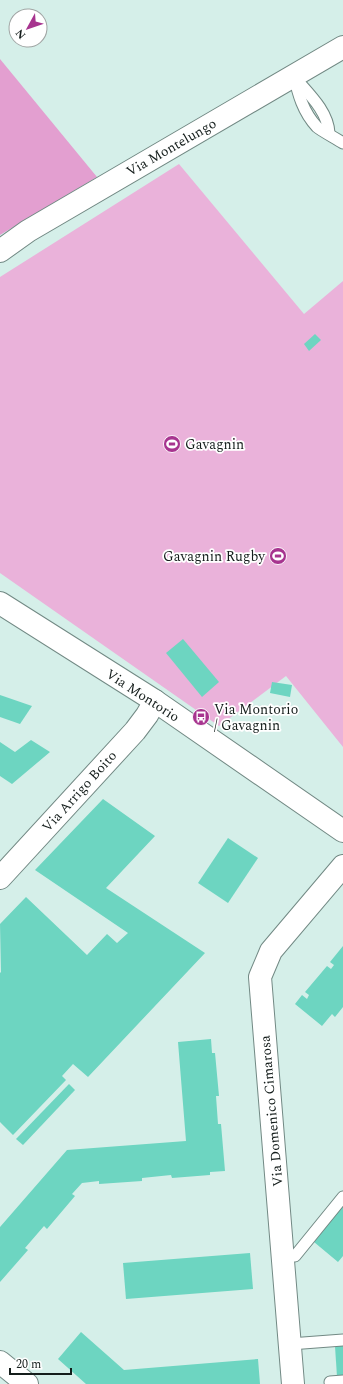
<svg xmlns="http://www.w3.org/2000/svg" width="343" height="1384" font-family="Spectral,serif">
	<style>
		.green { fill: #eab2da }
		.forest { fill: #e39fd0 }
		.building { fill: #6dd5c1 }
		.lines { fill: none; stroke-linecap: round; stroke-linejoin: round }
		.lane-casing { stroke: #728984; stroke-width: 13 }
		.street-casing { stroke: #728984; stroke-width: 24 }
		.secondary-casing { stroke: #728984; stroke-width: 24 }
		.lane { stroke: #fff; stroke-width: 11 }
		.street { stroke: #fff; stroke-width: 22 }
		.secondary { stroke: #fff; stroke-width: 22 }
		.labels { text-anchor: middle; stroke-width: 3.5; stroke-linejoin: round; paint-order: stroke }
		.street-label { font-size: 14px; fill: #141d1b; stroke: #fff }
		.poi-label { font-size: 14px; fill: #141d1b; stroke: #fff; text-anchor: start }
	</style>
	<rect width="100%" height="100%" fill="#d5efe9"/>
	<!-- green -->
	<path class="green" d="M 179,164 L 304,314 L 343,281 L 343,747 L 286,676 L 219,726 L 0,573 L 0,277 Z"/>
	<!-- forest -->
	<path class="forest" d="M 0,59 L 97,177 L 0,235 Z"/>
	<!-- building -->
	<g class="building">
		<path d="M 315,334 L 321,340 L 309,351 L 304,344 Z"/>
		<path d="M 183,639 L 219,682 L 202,697 L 166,653 Z"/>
		<path d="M 272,682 L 292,685 L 290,697 L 270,693 Z"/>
		<path d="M 0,695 L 32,706 L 20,724 L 0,717 Z"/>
		<path d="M 31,740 L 50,752 L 12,784 L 0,776 L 0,742 L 15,752 Z"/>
		<path d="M 103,799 L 155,836 L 106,888 L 205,953 L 88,1077 L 73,1064 L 62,1076 L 66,1080 L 13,1135 L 0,1122 L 0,973 L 1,972 L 0,924 L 26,897 L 87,955 L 107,934 L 117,943 L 128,933 L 35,870 Z"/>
		<path d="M 228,838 L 258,858 L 228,903 L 198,883 Z"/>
		<path d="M 343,946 L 343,1007 L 335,1017 L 332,1014 L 322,1026 L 295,1004 L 302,995 L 307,999 L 309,995 L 305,992 L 327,966 L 331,969 L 334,965 L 330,962 Z"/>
		<path d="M 211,1039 L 212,1053 L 215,1053 L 219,1096 L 216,1096 L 218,1124 L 221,1124 L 225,1171 L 210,1172 L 210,1175 L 172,1178 L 171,1175 L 142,1178 L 142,1181 L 99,1184 L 99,1181 L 82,1183 L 72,1194 L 75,1196 L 47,1229 L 44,1226 L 25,1248 L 28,1250 L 0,1282 L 0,1227 L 67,1150 L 186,1141 L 178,1042 Z"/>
		<path d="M 69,1084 L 75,1090 L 23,1145 L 16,1139 Z"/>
		<path d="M 343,1203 L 343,1256 L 338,1262 L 314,1242 L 320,1235 L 318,1233 Z"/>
		<path d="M 250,1253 L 253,1289 L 126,1299 L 123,1263 Z"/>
		<path d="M 81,1332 L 124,1370 L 258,1359 L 260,1384 L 86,1384 L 58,1359 Z"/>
		<path d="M 343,1345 L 343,1376 L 337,1377 L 335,1346 Z"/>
	</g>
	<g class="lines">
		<!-- lane casing -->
		<g class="lane-casing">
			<g id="lane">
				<path d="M 294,75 C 298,94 303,112 317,127 C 320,130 337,139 343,143"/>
				<path d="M 296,79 C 310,95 328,112 329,133"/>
				<path d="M 283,1255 L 295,1256 L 343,1197"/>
				<path d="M 290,1344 L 343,1340"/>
				<path d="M 330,1382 L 343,1381"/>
			</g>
		</g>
		<!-- street casing -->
		<g class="street-casing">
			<g id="street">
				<path d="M 0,878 L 135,731 L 147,715 L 155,701"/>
				<path d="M 0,1362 L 27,1384"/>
				<path d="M 293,1384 L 260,977 L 271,951 L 343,866"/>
			</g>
		</g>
		<!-- secondary casing -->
		<g class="secondary-casing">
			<g id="secondary">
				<path d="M 0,251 L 28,231 L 343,47"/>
				<path d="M 0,603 L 155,701 L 343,831"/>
			</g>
		</g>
		<!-- lane -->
		<use href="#lane" class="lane"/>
		<!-- street -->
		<use href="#street" class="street"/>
		<!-- secondary -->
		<use href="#secondary" class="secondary"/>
	</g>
	<!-- icons -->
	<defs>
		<g id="stadium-disc" transform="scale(0.9)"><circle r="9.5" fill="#a7348f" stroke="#fff"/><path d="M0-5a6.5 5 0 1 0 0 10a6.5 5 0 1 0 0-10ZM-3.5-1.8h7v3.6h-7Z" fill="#fff"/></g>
		<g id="bus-disc" transform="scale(0.9)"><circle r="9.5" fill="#a7348f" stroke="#fff"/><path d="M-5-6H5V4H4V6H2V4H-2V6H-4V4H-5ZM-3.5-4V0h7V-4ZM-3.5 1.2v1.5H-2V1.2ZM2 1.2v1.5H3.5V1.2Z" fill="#fff"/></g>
	</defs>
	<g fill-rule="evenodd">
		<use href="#stadium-disc" x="172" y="444"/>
		<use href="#stadium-disc" x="278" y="556"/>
		<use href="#bus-disc" x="201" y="717"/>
	</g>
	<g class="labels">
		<!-- street labels -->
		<g class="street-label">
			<text transform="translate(171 147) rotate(-30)" y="5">Via Montelungo</text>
			<text transform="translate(143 695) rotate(33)" y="5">Via Montorio</text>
			<text transform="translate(79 791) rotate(-48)" y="5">Via Arrigo Boito</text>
			<text transform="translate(271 1111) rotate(-95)" y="5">Via Domenico Cimarosa</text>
		</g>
		<!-- poi labels -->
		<g class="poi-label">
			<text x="185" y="449">Gavagnin</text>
			<text x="265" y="561" text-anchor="end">Gavagnin Rugby</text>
			<text x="214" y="714">Via Montorio<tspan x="214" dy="16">/ Gavagnin</tspan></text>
		</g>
	</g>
	<!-- north arrow -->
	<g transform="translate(28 28) rotate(230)"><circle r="19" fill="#ffffff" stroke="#a1a5a4"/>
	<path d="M0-3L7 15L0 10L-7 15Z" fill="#a7348f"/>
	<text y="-6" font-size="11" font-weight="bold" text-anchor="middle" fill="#141d1b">N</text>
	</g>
	<!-- scale -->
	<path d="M10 1368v6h61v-6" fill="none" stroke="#141d1b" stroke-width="2"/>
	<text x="16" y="1368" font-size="12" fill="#141d1b" stroke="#ffffff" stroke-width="3" paint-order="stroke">20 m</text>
</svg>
